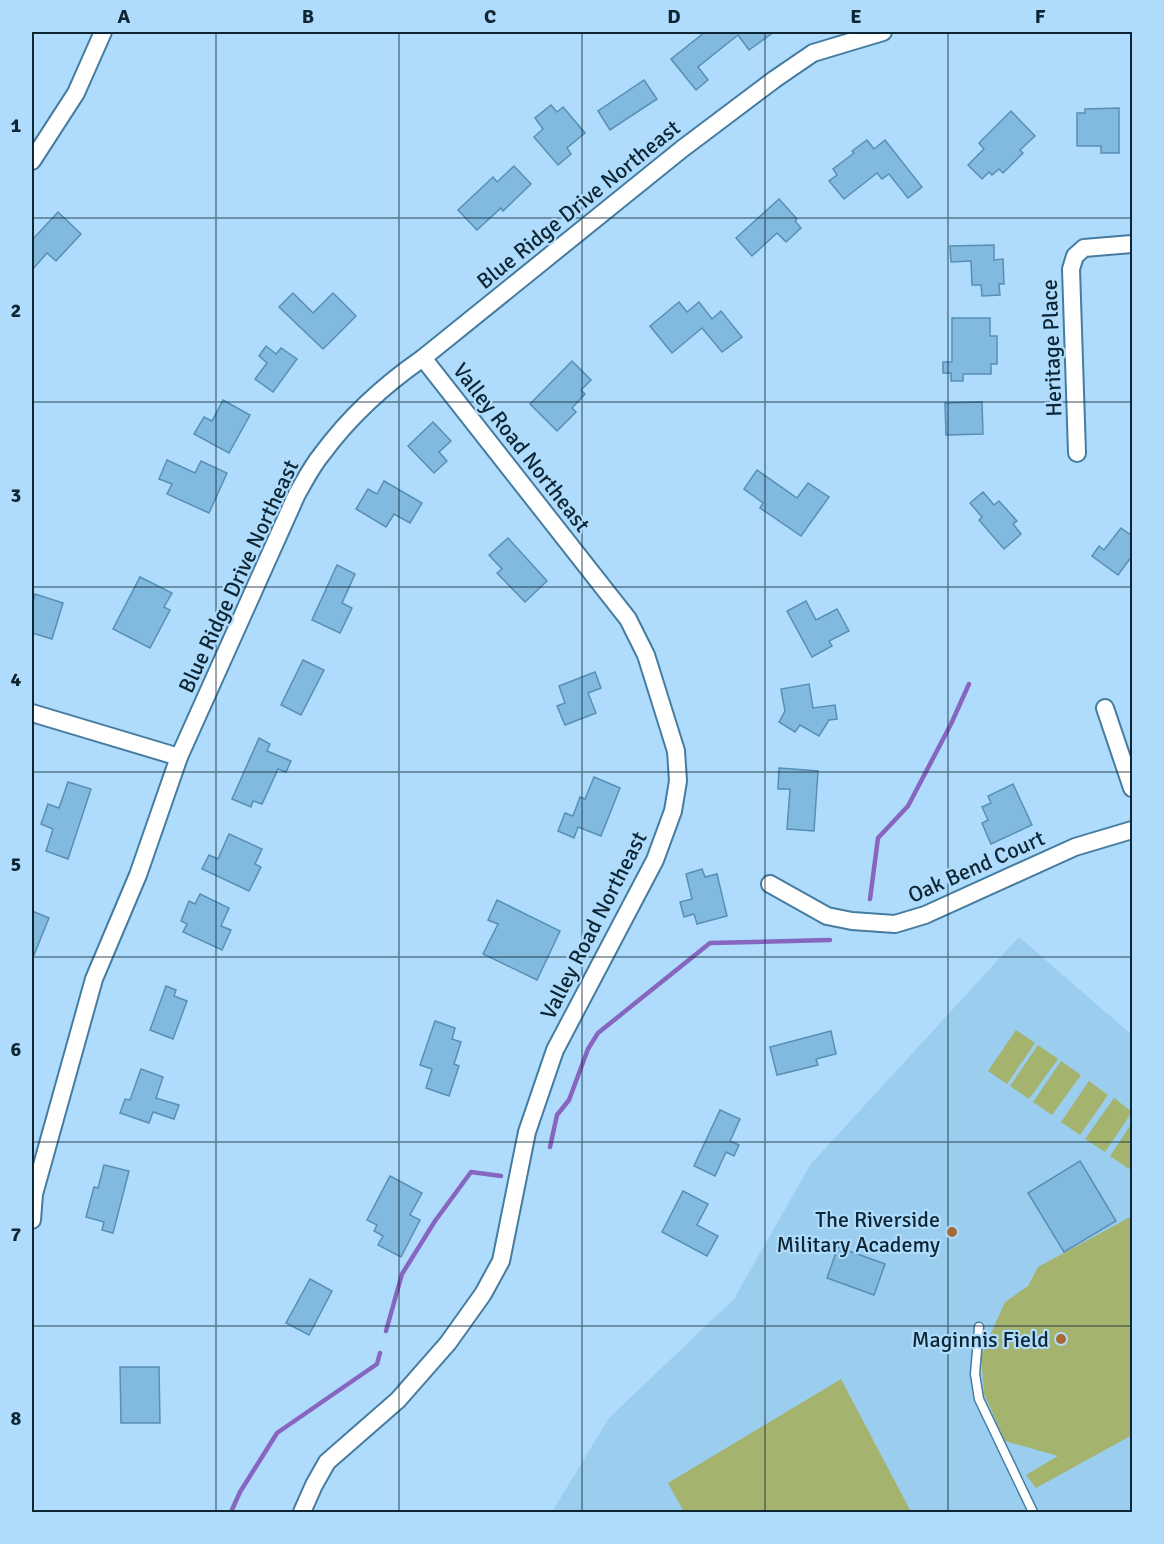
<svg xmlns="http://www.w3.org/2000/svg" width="1164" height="1544" font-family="Signika,sans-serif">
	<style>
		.built { fill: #9bcdef }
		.green { fill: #a4b36d }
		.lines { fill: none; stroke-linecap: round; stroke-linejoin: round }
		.stream { stroke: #8766c0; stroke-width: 4.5 }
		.building { fill: #81b9df; stroke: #588fb4; stroke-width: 1.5 }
		.service-casing { stroke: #457ca0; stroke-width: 11 }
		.minor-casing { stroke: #457ca0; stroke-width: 20 }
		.service { stroke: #fff; stroke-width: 8 }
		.minor { stroke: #fff; stroke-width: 16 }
		.grid { fill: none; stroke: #0e2634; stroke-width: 1.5; stroke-opacity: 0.55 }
		.poi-dot { fill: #a96932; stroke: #afdcfc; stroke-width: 2 }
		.labels { text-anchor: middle; stroke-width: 4.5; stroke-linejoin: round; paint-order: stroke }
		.street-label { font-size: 22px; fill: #0e2634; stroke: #afdcfc }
		.poi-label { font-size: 22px; fill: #0e2634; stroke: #afdcfc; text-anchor: end }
		.neatline { fill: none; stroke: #0e2634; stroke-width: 2 }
		.grid-label { font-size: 20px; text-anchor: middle; font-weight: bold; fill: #0e2634 }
	</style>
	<rect width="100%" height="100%" fill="#afdcfc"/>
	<!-- built -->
	<path class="built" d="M 1019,937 L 1132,1035 L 1132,1512 L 552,1512 L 609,1418 L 734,1299 L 810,1165 Z"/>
	<!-- green -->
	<g class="green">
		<path d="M 1016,1030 L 1035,1043 L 1007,1084 L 988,1071 Z"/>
		<path d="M 1038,1045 L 1058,1059 L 1029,1099 L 1010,1086 Z"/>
		<path d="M 1061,1061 L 1081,1075 L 1052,1115 L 1033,1102 Z"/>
		<path d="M 1089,1081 L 1108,1095 L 1080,1135 L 1061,1122 Z"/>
		<path d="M 1114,1098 L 1132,1112 L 1105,1152 L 1085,1139 Z"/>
		<path d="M 1132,1123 L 1132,1163 L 1129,1169 L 1110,1156 Z"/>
		<path d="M 1132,1216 L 1132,1435 L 1036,1488 L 1026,1475 L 1058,1456 L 1005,1441 L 984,1394 L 981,1356 L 1005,1302 L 1028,1286 L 1038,1267 Z"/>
		<path d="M 841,1379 L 911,1512 L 684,1512 L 668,1483 Z"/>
	</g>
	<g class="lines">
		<!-- stream -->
		<g class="stream">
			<path d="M 870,899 L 878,838 L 908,806 L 951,724 L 969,684"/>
			<path d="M 550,1147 L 557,1115 L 569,1100 L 588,1049 L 598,1033 L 710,943 L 830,940"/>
			<path d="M 386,1331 L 402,1274 L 435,1221 L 471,1172 L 501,1176"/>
			<path d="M 231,1512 L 240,1492 L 277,1433 L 377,1364 L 380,1353"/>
		</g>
	</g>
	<!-- building -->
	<g class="building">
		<path d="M 705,32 L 774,32 L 749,50 L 738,35 L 698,67 L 708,80 L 696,90 L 671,59 Z"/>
		<path d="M 644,80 L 657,99 L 610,130 L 598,111 Z"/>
		<path d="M 551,105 L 557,112 L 563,107 L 585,133 L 567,148 L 571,154 L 558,165 L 534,137 L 543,129 L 535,118 Z"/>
		<path d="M 1119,108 L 1119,153 L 1101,153 L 1101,146 L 1077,146 L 1077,113 L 1085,113 L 1085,109 Z"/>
		<path d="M 1011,111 L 1035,136 L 1020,150 L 1023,153 L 1003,173 L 999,169 L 992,175 L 989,172 L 982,179 L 968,165 L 984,149 L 979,143 Z"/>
		<path d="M 867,140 L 874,149 L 885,140 L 922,187 L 908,198 L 889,174 L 882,179 L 877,173 L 844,199 L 829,181 L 837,175 L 833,169 L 854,153 L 852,151 Z"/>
		<path d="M 514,166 L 531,184 L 503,211 L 501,208 L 477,230 L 458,210 L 493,177 L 497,182 Z"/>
		<path d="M 779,199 L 797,219 L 795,221 L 801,228 L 786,242 L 777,233 L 752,256 L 736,238 Z"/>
		<path d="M 58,212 L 81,234 L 56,261 L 47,253 L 32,270 L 32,240 Z"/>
		<path d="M 994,245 L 994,260 L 1003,259 L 1004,284 L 999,284 L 1000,295 L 982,296 L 981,285 L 972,285 L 971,261 L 951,262 L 950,246 Z"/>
		<path d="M 293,293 L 313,313 L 333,293 L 356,316 L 323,349 L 279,307 Z"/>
		<path d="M 679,302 L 687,312 L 699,302 L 712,319 L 721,311 L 742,337 L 722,352 L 702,328 L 672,353 L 650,326 Z"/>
		<path d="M 952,318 L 990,318 L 990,336 L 997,336 L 997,364 L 991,364 L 991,374 L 963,374 L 963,381 L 951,381 L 951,373 L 943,373 L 943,362 L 952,362 Z"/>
		<path d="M 266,346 L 276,354 L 281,348 L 297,359 L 273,392 L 255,379 L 267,363 L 259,356 Z"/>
		<path d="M 572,361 L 591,380 L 581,390 L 585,394 L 572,408 L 576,412 L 557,431 L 530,404 Z"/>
		<path d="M 223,400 L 250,415 L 229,453 L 194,434 L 204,417 L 212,421 Z"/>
		<path d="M 982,402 L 983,434 L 946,435 L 945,403 Z"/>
		<path d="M 433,422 L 451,441 L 439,452 L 447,461 L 434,473 L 408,446 Z"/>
		<path d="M 167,460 L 195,473 L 201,461 L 227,473 L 209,513 L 167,494 L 172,484 L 159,479 Z"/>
		<path d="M 757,470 L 797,498 L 808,483 L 829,497 L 801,536 L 760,508 L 763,503 L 744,489 Z"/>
		<path d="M 384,481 L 422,503 L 410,523 L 394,514 L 386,527 L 356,509 L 368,489 L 377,494 Z"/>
		<path d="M 983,492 L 994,505 L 999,501 L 1017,521 L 1013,524 L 1021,534 L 1004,549 L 979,520 L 982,517 L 970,503 Z"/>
		<path d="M 1121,528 L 1132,536 L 1132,556 L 1118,575 L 1092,556 L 1099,546 L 1104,550 Z"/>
		<path d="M 508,538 L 547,581 L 525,602 L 497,573 L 502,569 L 489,555 Z"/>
		<path d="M 337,565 L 355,574 L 342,603 L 352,608 L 340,633 L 312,620 Z"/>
		<path d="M 140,577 L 172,593 L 164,607 L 170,610 L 150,648 L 113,629 Z"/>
		<path d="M 35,594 L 63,603 L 52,639 L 32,633 L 32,607 Z"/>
		<path d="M 806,601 L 816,620 L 837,609 L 849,631 L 829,641 L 832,646 L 812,657 L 787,611 Z"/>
		<path d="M 303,660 L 324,670 L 301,715 L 281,705 Z"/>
		<path d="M 595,672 L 601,688 L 588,693 L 596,713 L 565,725 L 557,706 L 565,703 L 559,686 Z"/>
		<path d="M 809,684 L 813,708 L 835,705 L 837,719 L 829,720 L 819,736 L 800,725 L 795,732 L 779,722 L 785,711 L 781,689 Z"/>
		<path d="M 259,738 L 270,744 L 267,751 L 291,761 L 286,772 L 278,769 L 262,804 L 253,801 L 251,807 L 232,799 Z"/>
		<path d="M 779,768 L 818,771 L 814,831 L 787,829 L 790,789 L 778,789 Z"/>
		<path d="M 594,777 L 620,788 L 601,836 L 578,827 L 574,838 L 558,831 L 565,813 L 573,816 L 580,797 L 585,799 Z"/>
		<path d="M 68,782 L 91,789 L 68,859 L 46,851 L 53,829 L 41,824 L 48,804 L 59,808 Z"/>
		<path d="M 1013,784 L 1032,825 L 991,844 L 982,823 L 988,820 L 982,807 L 991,803 L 988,796 Z"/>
		<path d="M 229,834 L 262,849 L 255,864 L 261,867 L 249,891 L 202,869 L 209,855 L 218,859 Z"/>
		<path d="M 702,869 L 705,877 L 717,874 L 727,916 L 697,924 L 694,914 L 684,917 L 680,902 L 692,899 L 686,874 Z"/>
		<path d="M 200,894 L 229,908 L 221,926 L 231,930 L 222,950 L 183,932 L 187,924 L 181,921 L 189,901 L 195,904 Z"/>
		<path d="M 497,900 L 560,931 L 537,980 L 483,954 L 498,924 L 488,920 Z"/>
		<path d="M 32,911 L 49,918 L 32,960 Z"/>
		<path d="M 166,986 L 176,990 L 174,996 L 187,1001 L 173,1039 L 150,1030 Z"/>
		<path d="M 435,1021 L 455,1028 L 452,1039 L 461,1042 L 454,1064 L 459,1066 L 449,1096 L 426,1088 L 432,1069 L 420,1065 Z"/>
		<path d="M 831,1031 L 836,1054 L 816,1059 L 818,1065 L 777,1075 L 770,1047 Z"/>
		<path d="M 141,1069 L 163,1077 L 156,1098 L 179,1105 L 174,1119 L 153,1112 L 149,1123 L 120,1113 L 125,1099 L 130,1100 Z"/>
		<path d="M 720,1110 L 740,1119 L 730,1141 L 739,1145 L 734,1156 L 726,1152 L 715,1176 L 694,1166 Z"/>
		<path d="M 1080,1161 L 1116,1221 L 1064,1252 L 1028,1193 Z"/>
		<path d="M 104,1165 L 129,1171 L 113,1233 L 102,1230 L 104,1222 L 86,1217 L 94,1187 L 98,1188 Z"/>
		<path d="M 390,1176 L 422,1193 L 410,1215 L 420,1220 L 401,1257 L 378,1245 L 383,1236 L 374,1231 L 377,1225 L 367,1220 Z"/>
		<path d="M 683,1191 L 708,1204 L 697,1225 L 718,1236 L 707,1256 L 662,1232 Z"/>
		<path d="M 838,1247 L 885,1264 L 874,1295 L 827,1278 Z"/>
		<path d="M 310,1279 L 332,1291 L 309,1335 L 286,1323 Z"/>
		<path d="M 120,1367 L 159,1367 L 160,1423 L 121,1423 Z"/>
	</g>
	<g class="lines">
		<!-- service casing -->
		<g class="service-casing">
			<path id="service" d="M 979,1327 L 975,1374 L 979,1399 L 1033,1512"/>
		</g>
		<!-- minor casing -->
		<g class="minor-casing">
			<g id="minor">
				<path d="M 32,161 L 76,93 L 103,32"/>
				<path d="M 1077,453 L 1071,269 L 1075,256 L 1084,248 L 1132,244"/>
				<path d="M 1105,708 L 1132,788"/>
				<path d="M 32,713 L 179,757"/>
				<path d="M 770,884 L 827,916 L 852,921 L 895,924 L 925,915 L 1075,847 L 1132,830"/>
				<path d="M 32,1220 L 34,1194 L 94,979 L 138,875 L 179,757 L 297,494 C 305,480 312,466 322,454 C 350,416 384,385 423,358 L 682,149 L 775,79 L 813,53 L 883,32"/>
				<path d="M 302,1512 L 314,1485 L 327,1462 L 398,1400 L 448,1343 L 483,1294 L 501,1261 L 527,1132 L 555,1050 L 655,860 L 673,811 L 678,781 L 676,751 L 646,655 L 628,619 L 423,358"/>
			</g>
		</g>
		<!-- service -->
		<use href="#service" class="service"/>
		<!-- minor -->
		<use href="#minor" class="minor"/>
	</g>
	<!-- grid -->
	<path class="grid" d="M 216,32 L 216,1512M 399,32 L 399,1512M 582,32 L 582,1512M 765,32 L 765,1512M 948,32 L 948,1512M 32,218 L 1132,218M 32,402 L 1132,402M 32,587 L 1132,587M 32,772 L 1132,772M 32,957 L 1132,957M 32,1142 L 1132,1142M 32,1326 L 1132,1326"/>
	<!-- markers -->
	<g class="poi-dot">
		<circle cx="952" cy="1232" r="6"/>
		<circle cx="1061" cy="1339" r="6"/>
	</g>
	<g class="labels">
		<!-- street labels -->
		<g class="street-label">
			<text transform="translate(578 204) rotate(-39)" y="8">Blue Ridge Drive Northeast</text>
			<text transform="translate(1051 348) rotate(-92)" y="8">Heritage Place</text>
			<text transform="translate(522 447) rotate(52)" y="8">Valley Road Northeast</text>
			<text transform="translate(238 576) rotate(-65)" y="8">Blue Ridge Drive Northeast</text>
			<text transform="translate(976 866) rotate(-24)" y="8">Oak Bend Court</text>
			<text transform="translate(593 925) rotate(-63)" y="8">Valley Road Northeast</text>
		</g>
		<!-- poi labels -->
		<g class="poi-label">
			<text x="940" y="1227">The Riverside<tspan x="940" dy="25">Military Academy</tspan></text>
			<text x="1049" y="1347">Maginnis Field</text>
		</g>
	</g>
	<!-- border -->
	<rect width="1164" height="1544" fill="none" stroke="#afdcfc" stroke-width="66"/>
	<rect x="33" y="33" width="1098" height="1478" class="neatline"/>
	<g class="grid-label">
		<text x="124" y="23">A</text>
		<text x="308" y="23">B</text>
		<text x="490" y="23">C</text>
		<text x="674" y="23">D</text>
		<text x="856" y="23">E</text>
		<text x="1040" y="23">F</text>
		<text x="16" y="132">1</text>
		<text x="16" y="317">2</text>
		<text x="16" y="502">3</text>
		<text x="16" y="686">4</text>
		<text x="16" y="871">5</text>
		<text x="16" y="1056">6</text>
		<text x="16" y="1241">7</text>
		<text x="16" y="1425">8</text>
	</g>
</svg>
